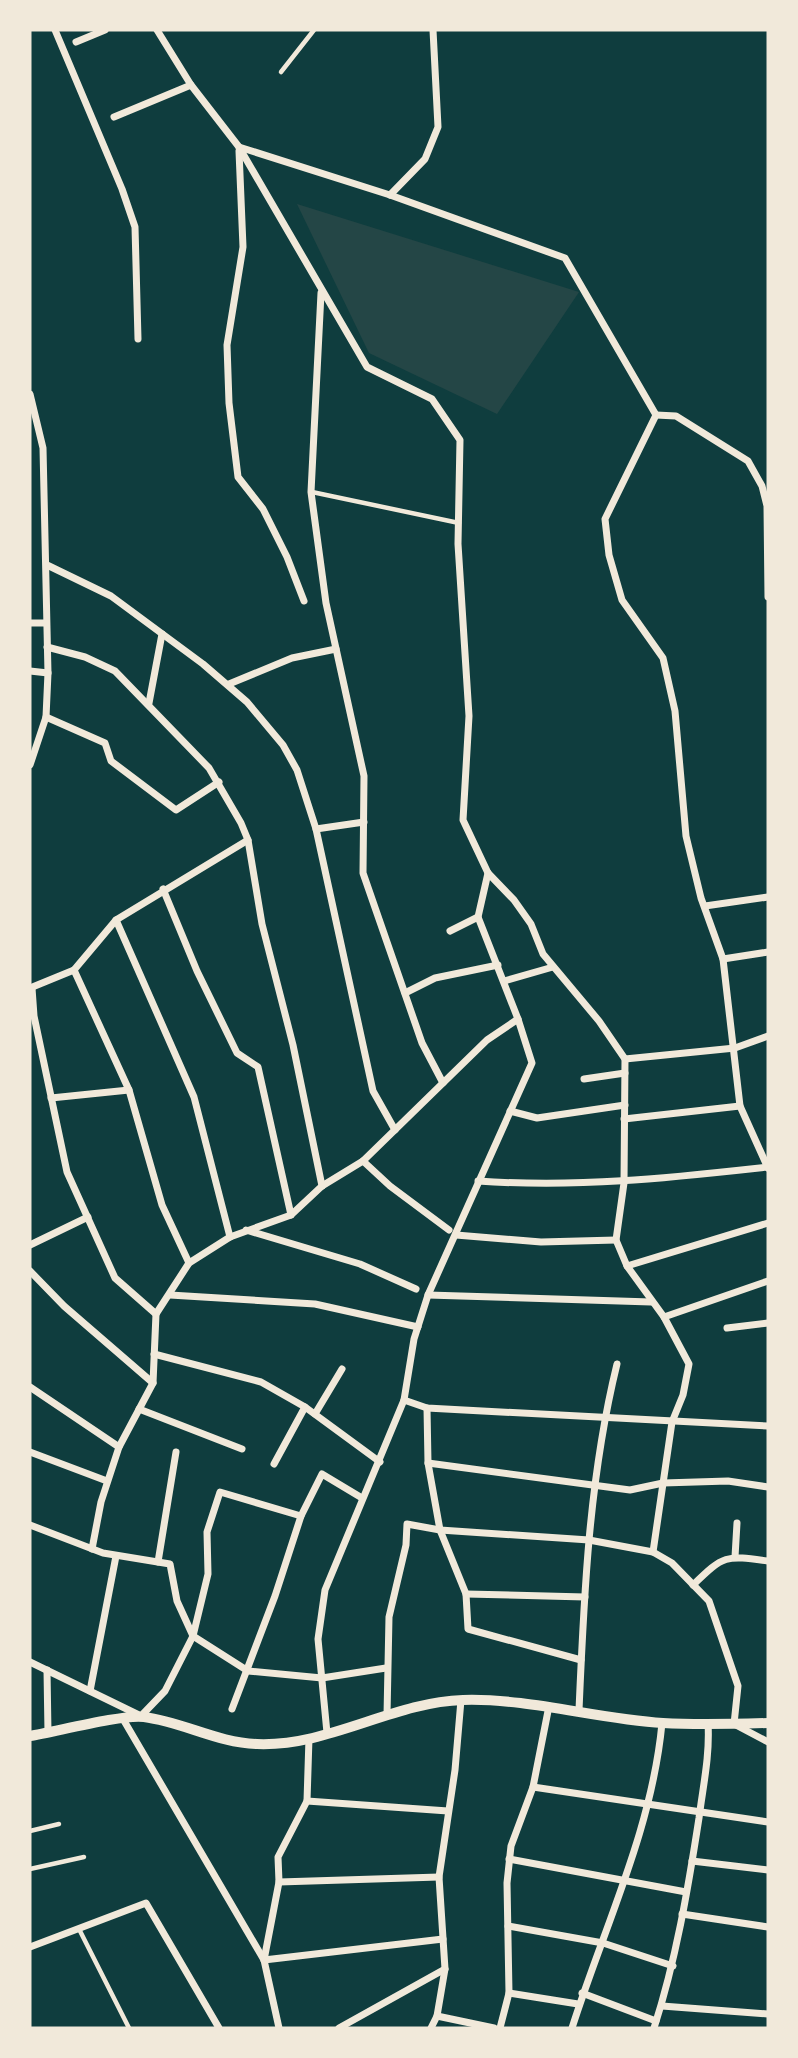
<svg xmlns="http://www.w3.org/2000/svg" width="798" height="2058" font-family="Karla,sans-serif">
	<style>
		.green { fill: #244646 }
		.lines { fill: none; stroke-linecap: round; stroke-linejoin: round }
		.service { stroke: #f1e9da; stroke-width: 4.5 }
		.minor { stroke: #f1e9da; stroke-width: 7 }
		.tertiary { stroke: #f1e9da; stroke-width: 10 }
	</style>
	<rect width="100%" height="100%" fill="#0f3d3e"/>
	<!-- green -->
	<path class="green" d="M 297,204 L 579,292 L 497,414 L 369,353 Z"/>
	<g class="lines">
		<!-- service -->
		<g class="service">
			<path d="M 281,72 L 314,30"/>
			<path d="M 312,492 L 459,523"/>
			<path d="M 30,1831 L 59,1824"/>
			<path d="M 30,1869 L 84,1857"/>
			<path d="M 79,1929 L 129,2028"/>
		</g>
		<!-- minor -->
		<g class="minor">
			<path d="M 55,30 L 122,189 L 135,227 L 138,339"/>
			<path d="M 157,30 L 191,85 L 239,147 L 367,367 L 432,399 L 460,440 L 458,544 L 469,716 L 463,820 L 488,873 L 514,900 L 531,924 L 543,954 L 599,1021 L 625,1059 L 624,1183 L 616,1240 L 627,1266 L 664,1317 L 689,1364 L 683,1395 L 672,1422 L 653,1552 L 672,1563 L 709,1601 L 738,1686 L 734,1724 L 768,1742"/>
			<path d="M 76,42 L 105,30"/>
			<path d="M 114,117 L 191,85"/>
			<path d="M 239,147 L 390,195 L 565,258 L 656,415"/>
			<path d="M 239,151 L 243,247 L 227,345 L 229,403 L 238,477 L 263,509 L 287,557 L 304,601"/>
			<path d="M 390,195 L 425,159 L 438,127 L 433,30"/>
			<path d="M 321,293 L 311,492 L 326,603 L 364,776 L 363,873 L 422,1043 L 443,1083"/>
			<path d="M 30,394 L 43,448 L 48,673 L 46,717 L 30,765"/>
			<path d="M 656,415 L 605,519 L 609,555 L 622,600 L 663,658 L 675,711 L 686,836 L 701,898 L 723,959 L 740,1106 L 768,1168"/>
			<path d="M 656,415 L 676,416 L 748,461 L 762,486 L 767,506 L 768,597"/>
			<path d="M 47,565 L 111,596 L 203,664 L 247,702 L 283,745 L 297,770 L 316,829 L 373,1091 L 395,1130"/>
			<path d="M 30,623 L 46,623"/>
			<path d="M 47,647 L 85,657 L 115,671 L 209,768 L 241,823 L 248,840 L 262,924 L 293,1045 L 322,1186"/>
			<path d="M 30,671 L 48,673"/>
			<path d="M 229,684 L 292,658 L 336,649"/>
			<path d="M 149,703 L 162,634"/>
			<path d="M 46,717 L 105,743 L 111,761 L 176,810 L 219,782"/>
			<path d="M 316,829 L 364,822"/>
			<path d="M 163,889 L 197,971 L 237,1053 L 258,1067 L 291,1215"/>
			<path d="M 705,906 L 768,897"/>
			<path d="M 116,920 L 194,1097 L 230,1237"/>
			<path d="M 450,931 L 478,917"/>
			<path d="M 723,959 L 768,952"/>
			<path d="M 74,970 L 129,1090 L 162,1205 L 189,1263"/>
			<path d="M 504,981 L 553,967"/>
			<path d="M 30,988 L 74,970 L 116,920 L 248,840"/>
			<path d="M 32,988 L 34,1016 L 67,1172 L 115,1278 L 156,1314"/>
			<path d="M 405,993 L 435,978 L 498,965"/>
			<path d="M 625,1059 L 735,1048 L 768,1036"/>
			<path d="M 584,1079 L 625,1073"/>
			<path d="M 51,1098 L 129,1090"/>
			<path d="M 510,1111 L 537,1118 L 625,1105"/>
			<path d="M 624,1119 L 740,1106"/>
			<path d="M 363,1161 L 390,1186 L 449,1230"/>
			<path d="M 478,1181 C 579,1188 668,1178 768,1167"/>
			<path d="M 246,1230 L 360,1264 L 416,1289"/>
			<path d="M 456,1235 L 541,1242 L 616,1240"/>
			<path d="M 30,1245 L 88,1217"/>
			<path d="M 627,1266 L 768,1223"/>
			<path d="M 30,1271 L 64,1306 L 153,1383"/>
			<path d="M 170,1295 L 315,1304 L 418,1327"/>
			<path d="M 428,1295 L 651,1302"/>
			<path d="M 664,1317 L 768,1281"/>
			<path d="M 727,1328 L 768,1323"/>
			<path d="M 154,1354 L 261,1382 L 305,1407 L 380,1462"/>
			<path d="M 30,1387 L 119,1447"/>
			<path d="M 404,1400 L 427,1408 L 768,1426"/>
			<path d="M 427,1408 L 428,1463 L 440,1530 L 466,1594 L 468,1629 L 581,1660"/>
			<path d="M 139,1409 L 242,1449"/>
			<path d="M 315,1414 L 342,1369"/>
			<path d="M 30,1452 L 107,1481"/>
			<path d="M 428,1463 L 630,1490 L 663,1483 L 728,1481 L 768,1487"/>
			<path d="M 274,1464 L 305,1407"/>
			<path d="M 30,1525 L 103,1553 L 170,1564 L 177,1601 L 193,1636 L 248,1671 L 322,1678 L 386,1668"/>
			<path d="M 92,1549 L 101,1502 L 119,1447 L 153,1383 L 156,1314 L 189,1263 L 230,1237 L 291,1215 L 322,1186 L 363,1161 L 487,1040 L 518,1019"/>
			<path d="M 735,1557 L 737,1523"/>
			<path d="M 158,1562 L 176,1452"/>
			<path d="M 693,1585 C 724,1555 725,1555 768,1561"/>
			<path d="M 466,1594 L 585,1597"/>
			<path d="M 30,1662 L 141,1716 L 165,1691 L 193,1636 L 208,1574 L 207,1532 L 220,1492 L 301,1516"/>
			<path d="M 47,1670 L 48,1733"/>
			<path d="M 90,1691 L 116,1556"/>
			<path d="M 232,1709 L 275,1596 L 301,1516 L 322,1474 L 362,1498"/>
			<path d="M 579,1710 C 584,1594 589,1478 617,1364"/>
			<path d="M 387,1715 L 389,1617 L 406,1545 L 407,1524 L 440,1530 L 589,1540 L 653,1552"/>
			<path d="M 123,1719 L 264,1960 L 279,2028"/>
			<path d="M 327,1733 L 318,1639 L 325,1590 L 404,1400 L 414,1339 L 428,1295 L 532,1063 L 518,1019 L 478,917 L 488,873"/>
			<path d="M 309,1738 L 307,1801 L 278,1857 L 279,1882 L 264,1960 L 443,1939"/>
			<path d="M 533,1787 L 768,1822"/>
			<path d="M 307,1801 L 448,1811"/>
			<path d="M 509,1859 L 686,1892"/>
			<path d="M 692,1861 L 768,1870"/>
			<path d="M 279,1882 L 439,1877"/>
			<path d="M 682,1914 L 768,1927"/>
			<path d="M 508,1926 L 603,1943 L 673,1966"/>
			<path d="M 30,1947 L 146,1903 L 219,2028"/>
			<path d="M 509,1993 L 578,2004"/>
			<path d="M 582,1993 L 656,2021"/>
			<path d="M 662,2006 L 768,2014"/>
			<path d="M 437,2016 L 494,2028"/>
			<path d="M 339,2028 L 445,1969"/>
			<path d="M 431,2028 L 437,2016 L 445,1969 L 439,1877 L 455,1770 L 461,1700"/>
			<path d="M 500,2028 L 509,1993 L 507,1883 L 511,1846 L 533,1787 L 549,1706"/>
			<path d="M 572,2028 C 604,1927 652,1830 662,1723"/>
			<path d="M 654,2028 C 676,1960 688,1889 699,1818 C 703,1786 710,1756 708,1723"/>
		</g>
		<!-- tertiary -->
		<path class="tertiary" d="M 30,1736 C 55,1732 123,1714 144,1717 C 183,1722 218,1743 257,1744 C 328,1747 393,1702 463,1700 C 530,1698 596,1719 663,1723 C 697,1725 733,1724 768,1723"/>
	</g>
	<!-- border -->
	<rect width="798" height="2058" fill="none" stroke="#f1e9da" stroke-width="63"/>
</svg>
